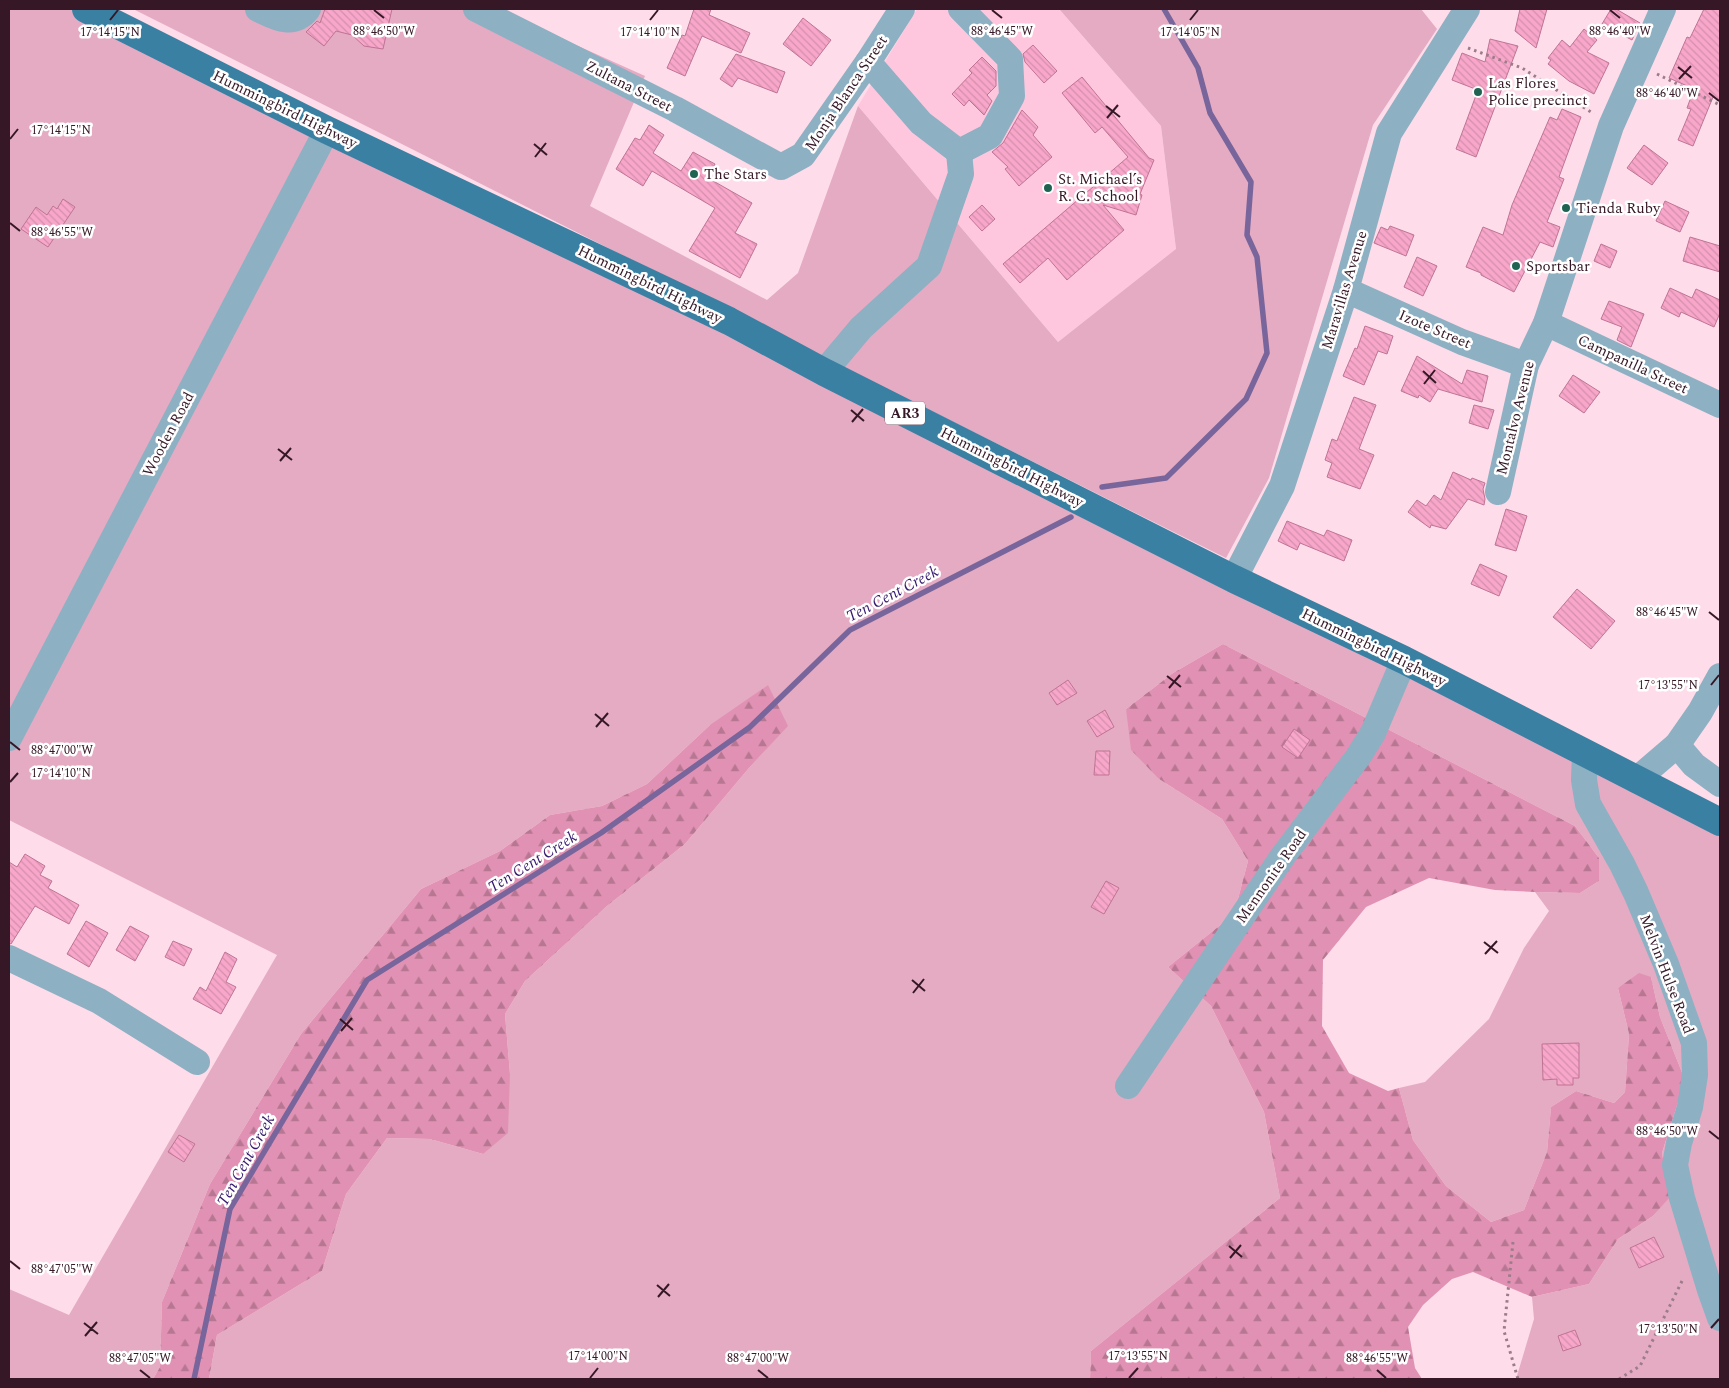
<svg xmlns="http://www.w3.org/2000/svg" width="1729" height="1388" font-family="Spectral,serif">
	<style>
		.built { fill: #ffc7de }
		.green { fill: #e4abc3 }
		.forest { fill: url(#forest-firs) }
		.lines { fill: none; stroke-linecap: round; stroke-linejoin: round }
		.stream { stroke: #78659b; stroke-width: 5.5 }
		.building { fill: url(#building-back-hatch); stroke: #c07395 }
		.path { stroke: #9c7c89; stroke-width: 3; stroke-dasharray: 2.5 4; stroke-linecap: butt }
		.minor { stroke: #8db0c3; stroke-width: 26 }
		.major { stroke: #3980a3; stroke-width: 28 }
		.ticks { fill: none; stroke: #351725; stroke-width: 2 }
		.poi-dot { fill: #216352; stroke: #fff; stroke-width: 2 }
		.labels { text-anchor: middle; stroke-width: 5; stroke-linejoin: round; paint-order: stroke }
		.shield { fill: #fff; stroke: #725d66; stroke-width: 1 }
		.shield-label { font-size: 14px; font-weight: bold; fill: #351725 }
		.poi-label { font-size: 15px; fill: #351725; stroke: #fff; text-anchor: start }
		.street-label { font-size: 15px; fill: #351725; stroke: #fff }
		.water-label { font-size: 16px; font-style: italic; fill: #35196c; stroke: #fff }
		.ticks-label { font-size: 12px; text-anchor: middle; fill: #351725; stroke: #fff; stroke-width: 5; stroke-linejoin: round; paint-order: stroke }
	</style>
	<defs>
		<pattern id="forest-firs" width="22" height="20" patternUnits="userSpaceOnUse" patternTransform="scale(1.25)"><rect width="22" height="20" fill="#e192b4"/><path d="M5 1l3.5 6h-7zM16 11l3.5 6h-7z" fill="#b77692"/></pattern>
		<pattern id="building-back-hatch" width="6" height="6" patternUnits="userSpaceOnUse" patternTransform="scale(1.25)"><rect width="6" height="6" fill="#f8a7ca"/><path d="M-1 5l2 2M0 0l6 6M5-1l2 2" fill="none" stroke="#d58fad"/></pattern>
	</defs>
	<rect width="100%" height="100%" fill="#fedce9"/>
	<!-- built -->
	<path class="built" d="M 917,9 L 1060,10 L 1161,126 L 1176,250 L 1058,342 L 858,106 Z"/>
	<!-- green -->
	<g class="green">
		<path d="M 9,9 L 83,9 L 1720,834 L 1720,1379 L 1516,1379 L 1534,1319 L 1532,1297 L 1589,1284 L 1618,1239 L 1653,1216 L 1669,1197 L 1662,1153 L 1685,1080 L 1660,1017 L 1651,977 L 1618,988 L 1629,1034 L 1625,1092 L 1614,1103 L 1576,1091 L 1551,1107 L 1547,1152 L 1524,1210 L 1491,1222 L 1446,1186 L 1413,1140 L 1399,1088 L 1425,1082 L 1489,1019 L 1524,948 L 1549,911 L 1535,892 L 1580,893 L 1599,881 L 1599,858 L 1575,826 L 1223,644 L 1173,673 L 1126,709 L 1159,779 L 1222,819 L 1248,861 L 1234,914 L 1168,967 L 1211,1006 L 1264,1112 L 1280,1198 L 1091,1351 L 1090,1379 L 209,1379 L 217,1335 L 322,1271 L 346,1194 L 387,1138 L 430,1139 L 483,1154 L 510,1074 L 505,1014 L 525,981 L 607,906 L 685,844 L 749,768 L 787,726 L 710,725 L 647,784 L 602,806 L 550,815 L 500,851 L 421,889 L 301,1034 L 210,1184 L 162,1302 L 160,1367 L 153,1379 L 9,1379 L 9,1289 L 69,1315 L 277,955 L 9,820 Z"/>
		<path d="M 133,9 L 496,9 L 645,76 L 590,206 L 767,300 L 798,273 L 858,106 L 1058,342 L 1176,249 L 1161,126 L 1060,10 L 1421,9 L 1437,29 L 1373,125 L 1269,478 L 1226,558 C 861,377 497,191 133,9 Z"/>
	</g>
	<!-- forest -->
	<g class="forest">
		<path d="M 1223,644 L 1575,826 L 1599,858 L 1599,881 L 1580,893 L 1535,892 L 1495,890 L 1429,878 L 1366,907 L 1323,960 L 1322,1026 L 1349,1073 L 1388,1091 L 1399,1088 L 1413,1140 L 1446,1186 L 1491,1222 L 1524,1210 L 1547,1152 L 1551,1107 L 1576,1091 L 1614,1103 L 1625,1092 L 1629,1034 L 1618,988 L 1639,973 L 1651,977 L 1660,1017 L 1685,1080 L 1662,1153 L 1670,1197 L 1653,1216 L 1618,1239 L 1589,1284 L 1532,1297 L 1473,1272 L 1452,1279 L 1423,1305 L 1408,1327 L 1415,1368 L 1422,1379 L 1090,1379 L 1091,1351 L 1280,1198 L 1264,1112 L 1211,1006 L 1168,967 L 1234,914 L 1248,861 L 1222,819 L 1159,779 L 1131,750 L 1126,709 L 1173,673 Z"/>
		<path d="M 768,685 L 788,726 L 749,768 L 685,844 L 607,906 L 525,981 L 505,1014 L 510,1074 L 508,1133 L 483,1154 L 430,1139 L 387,1138 L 346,1194 L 322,1271 L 217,1335 L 209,1379 L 153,1379 L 160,1367 L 162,1302 L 210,1184 L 301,1034 L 421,889 L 500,851 L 550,815 L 602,806 L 647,784 L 710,725 Z"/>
	</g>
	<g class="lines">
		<!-- stream -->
		<g class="stream">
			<path d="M 1102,487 L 1166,478 L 1246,399 L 1267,353 L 1257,257 L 1247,235 L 1251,182 L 1210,113 L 1198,68 L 1164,9"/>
			<path d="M 194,1379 L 230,1209 L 367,980 L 601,833 L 750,727 L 850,630 L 1071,517"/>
		</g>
	</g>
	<!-- building -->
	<g class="building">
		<path d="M 325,9 L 392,9 L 383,49 L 364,46 L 352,35 L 336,31 L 324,46 L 306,32 L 317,21 L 320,23 Z"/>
		<path d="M 694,9 L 711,9 L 709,15 L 750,33 L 741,53 L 702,36 L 685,76 L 667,68 L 682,35 L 685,36 Z"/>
		<path d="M 1520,9 L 1547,9 L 1536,48 L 1515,31 Z"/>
		<path d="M 1611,9 L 1616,9 L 1640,23 L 1632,40 L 1602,24 Z"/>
		<path d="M 1704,9 L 1720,9 L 1720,100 L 1713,97 L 1693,146 L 1678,140 L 1691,109 L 1687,108 L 1694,89 L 1669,78 L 1687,37 L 1690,38 Z"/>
		<path d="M 803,18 L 831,40 L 811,66 L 783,44 Z"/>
		<path d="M 1584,29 L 1597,40 L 1587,52 L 1609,63 L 1594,94 L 1569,81 L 1548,64 L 1551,60 L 1548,58 L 1562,40 L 1570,47 Z"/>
		<path d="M 1490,39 L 1518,46 L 1476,157 L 1456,149 L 1478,90 L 1452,80 L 1462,53 L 1485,62 Z"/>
		<path d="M 1033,45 L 1057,71 L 1044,83 L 1025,62 L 1023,54 Z"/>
		<path d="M 736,54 L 785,72 L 777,93 L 738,78 L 732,87 L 720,79 Z"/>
		<path d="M 982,57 L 996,71 L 996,86 L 987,95 L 992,101 L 984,115 L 969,100 L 964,106 L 952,94 L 972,73 L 969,70 Z"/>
		<path d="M 1082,77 L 1149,158 L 1154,160 L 1140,194 L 1142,195 L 1136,215 L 1103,205 L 1124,230 L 1067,280 L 1048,258 L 1020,283 L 1003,264 L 1128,157 L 1102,127 L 1095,133 L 1062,93 Z"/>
		<path d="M 1562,109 L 1581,117 L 1559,177 L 1564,179 L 1547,222 L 1560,227 L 1553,247 L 1540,242 L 1514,292 L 1481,275 L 1481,273 L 1466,267 L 1483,227 L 1503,235 L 1512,205 L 1550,117 L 1557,120 Z"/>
		<path d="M 1022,110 L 1038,127 L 1033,135 L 1052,157 L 1019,186 L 1005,169 L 1008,167 L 992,152 L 1003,143 Z"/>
		<path d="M 649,125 L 664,135 L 653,153 L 681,171 L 693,152 L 715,164 L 708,178 L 752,203 L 735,233 L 757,244 L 740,278 L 689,251 L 715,208 L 652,171 L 643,186 L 616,169 L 635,138 L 640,140 Z"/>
		<path d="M 1644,145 L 1668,163 L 1652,185 L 1627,168 Z"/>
		<path d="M 63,199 L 75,207 L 48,247 L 21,229 L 36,207 L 47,215 L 53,206 L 57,209 Z"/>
		<path d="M 1665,201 L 1689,212 L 1680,232 L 1656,221 Z"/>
		<path d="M 982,205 L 995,219 L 982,231 L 969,217 Z"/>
		<path d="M 1390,226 L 1414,235 L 1406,256 L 1374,243 L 1381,227 L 1388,230 Z"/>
		<path d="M 1690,237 L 1720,246 L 1720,272 L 1683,261 Z"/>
		<path d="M 1601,244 L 1617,251 L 1610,268 L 1594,261 Z"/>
		<path d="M 1417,257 L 1437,266 L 1423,296 L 1404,287 Z"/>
		<path d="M 1670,288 L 1692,298 L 1696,289 L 1720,300 L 1720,313 L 1714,327 L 1681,312 L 1679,317 L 1661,308 Z"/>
		<path d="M 1609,301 L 1644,314 L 1631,347 L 1617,340 L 1622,327 L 1601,319 Z"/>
		<path d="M 1365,326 L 1393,336 L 1387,354 L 1378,351 L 1364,385 L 1343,376 L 1355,348 L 1357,349 Z"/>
		<path d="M 1417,356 L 1462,384 L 1467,370 L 1488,376 L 1482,402 L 1438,389 L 1430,402 L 1419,395 L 1418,398 L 1401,391 Z"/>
		<path d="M 1573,375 L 1600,392 L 1584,413 L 1559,396 Z"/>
		<path d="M 1354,397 L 1376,405 L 1359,449 L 1374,455 L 1360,489 L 1327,477 L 1332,463 L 1325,460 L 1332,439 L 1337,441 Z"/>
		<path d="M 1474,405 L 1494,410 L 1488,429 L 1469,423 Z"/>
		<path d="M 1453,472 L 1471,480 L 1472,478 L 1485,483 L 1483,489 L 1485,499 L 1484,505 L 1468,499 L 1446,529 L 1431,525 L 1430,528 L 1408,512 L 1417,500 L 1426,506 L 1434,495 L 1441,500 Z"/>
		<path d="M 1506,509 L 1527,516 L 1516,551 L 1495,545 Z"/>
		<path d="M 1287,521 L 1324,536 L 1327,530 L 1352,540 L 1344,561 L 1300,543 L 1297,550 L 1278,541 Z"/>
		<path d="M 1480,564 L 1507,576 L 1499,596 L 1471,584 Z"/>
		<path d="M 1577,589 L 1615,621 L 1591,649 L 1553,617 Z"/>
		<path d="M 1068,680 L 1077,693 L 1057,705 L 1049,693 Z"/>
		<path d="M 1105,710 L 1114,727 L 1097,737 L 1087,721 Z"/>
		<path d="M 1294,729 L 1310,740 L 1298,758 L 1282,747 Z"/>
		<path d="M 1096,751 L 1110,751 L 1109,775 L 1094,775 Z"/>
		<path d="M 25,854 L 45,866 L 40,875 L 52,881 L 48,888 L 79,905 L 69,924 L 35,906 L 11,944 L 9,943 L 9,862 L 17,867 Z"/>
		<path d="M 1106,881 L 1119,888 L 1104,914 L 1091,907 Z"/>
		<path d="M 86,921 L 108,933 L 89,967 L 67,954 Z"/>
		<path d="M 130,926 L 149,936 L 135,961 L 116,950 Z"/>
		<path d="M 173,941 L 192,949 L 184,966 L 165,957 Z"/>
		<path d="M 225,952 L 237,959 L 226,982 L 236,987 L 221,1014 L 193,999 L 200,987 L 206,991 Z"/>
		<path d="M 1579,1043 L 1579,1078 L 1573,1078 L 1573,1085 L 1557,1085 L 1557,1079 L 1543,1080 L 1542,1044 Z"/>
		<path d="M 179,1135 L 195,1144 L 184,1162 L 168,1152 Z"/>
		<path d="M 1654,1237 L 1664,1257 L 1639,1268 L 1630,1248 Z"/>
		<path d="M 1575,1330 L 1581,1345 L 1563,1351 L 1558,1336 Z"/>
	</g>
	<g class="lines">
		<!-- path -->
		<g class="path">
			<path d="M 1468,48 L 1522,68 L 1594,114"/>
			<path d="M 1657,74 L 1720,105"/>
			<path d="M 1513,1242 L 1504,1331 L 1518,1379"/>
			<path d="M 1619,1379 L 1640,1366 L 1683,1279"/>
		</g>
		<!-- minor -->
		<g class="minor">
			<path d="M 258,9 C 275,17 293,28 308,9"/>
			<path d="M 476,9 L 675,109 L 781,167 L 803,155 L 868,62 L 902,9"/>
			<path d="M 868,62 L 921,123 L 959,152 L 990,136 L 1012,96 L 1010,59 L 961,9"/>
			<path d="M 1346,290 L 1462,342 L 1526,365"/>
			<path d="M 1546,323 L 1720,405"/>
			<path d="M 824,372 L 861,328 L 929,266 L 961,174 L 959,152"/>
			<path d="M 1498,492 L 1526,365 L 1546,323 L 1611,126 L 1663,9"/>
			<path d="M 1234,579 L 1282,486 L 1346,290 L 1389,133 L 1467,9"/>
			<path d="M 9,738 L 327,130"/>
			<path d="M 1677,745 L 1694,765 L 1720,784"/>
			<path d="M 1585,753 L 1584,780 L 1588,804 L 1622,864 L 1636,893 L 1666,964 L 1694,1043 L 1695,1075 L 1690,1107 L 1679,1143 L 1675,1165 L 1682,1198 L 1710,1290 L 1720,1318"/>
			<path d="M 1636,780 L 1677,745 L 1700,712 L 1720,676"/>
			<path d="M 9,958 L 99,1001 L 197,1062"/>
			<path d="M 1128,1086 L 1283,856 L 1358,757 L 1373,733 L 1404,660"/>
		</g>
		<!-- major -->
		<path class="major" d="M 86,9 L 327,130 L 729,321 L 824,372 L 1234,579 L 1404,660 L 1720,822"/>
	</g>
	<!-- ticks -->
	<path class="ticks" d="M 374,10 L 384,18M 992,10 L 1002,18M 1610,10 L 1620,18M 110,20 L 118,10M 650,20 L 658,10M 1190,20 L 1198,10M 1678,67 L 1692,78M 1679,79 L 1691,66M 1709,93 L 1719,101M 1106,106 L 1120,117M 1107,118 L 1118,105M 10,139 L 18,129M 534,144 L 547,155M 535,157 L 546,143M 10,223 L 20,231M 1423,371 L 1436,383M 1424,384 L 1435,370M 851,410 L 864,421M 852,422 L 863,409M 278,449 L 292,460M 280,461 L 291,448M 1709,612 L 1719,620M 1167,676 L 1181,687M 1711,685 L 1719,675M 1169,688 L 1180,675M 595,714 L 609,726M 596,727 L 608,713M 10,742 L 20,750M 10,782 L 18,773M 1484,942 L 1498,953M 1485,954 L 1497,941M 912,980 L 925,991M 913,993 L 924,979M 340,1019 L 353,1030M 341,1031 L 352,1018M 1709,1131 L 1719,1139M 1229,1246 L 1242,1257M 1230,1258 L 1241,1245M 10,1261 L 20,1269M 657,1285 L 670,1296M 658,1297 L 669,1284M 84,1323 L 98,1334M 1711,1328 L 1719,1319M 85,1336 L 97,1322M 140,1370 L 150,1378M 758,1370 L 768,1378M 1377,1370 L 1386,1378M 590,1378 L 598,1368M 1129,1378 L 1138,1368"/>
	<!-- markers -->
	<g class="poi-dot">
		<circle cx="1478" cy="92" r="5"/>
		<circle cx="694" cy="174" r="5"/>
		<circle cx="1048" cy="188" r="5"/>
		<circle cx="1566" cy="208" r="5"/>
		<circle cx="1516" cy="266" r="5"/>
	</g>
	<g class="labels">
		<!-- shield labels -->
		<rect class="shield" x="885" y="401.5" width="40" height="23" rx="4"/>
		<g class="shield-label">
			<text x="905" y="418">AR3</text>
		</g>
		<!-- poi labels -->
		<g class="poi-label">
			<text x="1488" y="88">Las Flores<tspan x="1488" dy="17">Police precinct</tspan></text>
			<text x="704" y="179">The Stars</text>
			<text x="1058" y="184">St. Michael’s<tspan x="1058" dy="17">R. C. School</tspan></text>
			<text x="1576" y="213">Tienda Ruby</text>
			<text x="1526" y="271">Sportsbar</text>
		</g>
		<!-- street labels -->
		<g class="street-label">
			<text transform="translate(629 86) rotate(27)" y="5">Zultana Street</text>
			<text transform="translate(846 93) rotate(-56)" y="5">Monja Blanca Street</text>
			<text transform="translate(285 109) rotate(26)" y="5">Hummingbird Highway</text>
			<text transform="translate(650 284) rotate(26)" y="5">Hummingbird Highway</text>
			<text transform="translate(1344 290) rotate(-73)" y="5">Maravillas Avenue</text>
			<text transform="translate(1435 329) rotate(23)" y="5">Izote Street</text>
			<text transform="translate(1633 364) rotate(25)" y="5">Campanilla Street</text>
			<text transform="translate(1515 418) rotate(-76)" y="5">Montalvo Avenue</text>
			<text transform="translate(168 434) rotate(-62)" y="5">Wooden Road</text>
			<text transform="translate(1012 467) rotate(27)" y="5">Hummingbird Highway</text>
			<text transform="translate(1374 647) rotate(26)" y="5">Hummingbird Highway</text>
			<text transform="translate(1271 876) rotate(-55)" y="5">Mennonite Road</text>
			<text transform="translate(1667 974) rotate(69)" y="5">Melvin Hulse Road</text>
		</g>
		<!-- water labels -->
		<g class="water-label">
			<text transform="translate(892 593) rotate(-28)" y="6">Ten Cent Creek</text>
			<text transform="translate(532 861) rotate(-32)" y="6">Ten Cent Creek</text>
			<text transform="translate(245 1160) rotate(-61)" y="6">Ten Cent Creek</text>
		</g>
	</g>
	<g class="ticks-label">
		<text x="384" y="35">88°46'50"W</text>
		<text x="1002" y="35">88°46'45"W</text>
		<text x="1620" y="35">88°46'40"W</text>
		<text x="110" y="36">17°14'15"N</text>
		<text x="650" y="36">17°14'10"N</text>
		<text x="1190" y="36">17°14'05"N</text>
		<text x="1667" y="97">88°46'40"W</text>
		<text x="61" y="134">17°14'15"N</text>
		<text x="62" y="236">88°46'55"W</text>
		<text x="1667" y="616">88°46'45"W</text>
		<text x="1668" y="689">17°13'55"N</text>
		<text x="62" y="754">88°47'00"W</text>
		<text x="61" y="777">17°14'10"N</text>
		<text x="1667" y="1135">88°46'50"W</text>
		<text x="62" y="1273">88°47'05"W</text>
		<text x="1668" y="1333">17°13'50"N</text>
		<text x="598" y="1360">17°14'00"N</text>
		<text x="1138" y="1360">17°13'55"N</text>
		<text x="140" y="1362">88°47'05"W</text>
		<text x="758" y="1362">88°47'00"W</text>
		<text x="1377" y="1362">88°46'55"W</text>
	</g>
	<!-- border -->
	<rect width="1729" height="1388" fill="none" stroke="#351725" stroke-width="20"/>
</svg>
